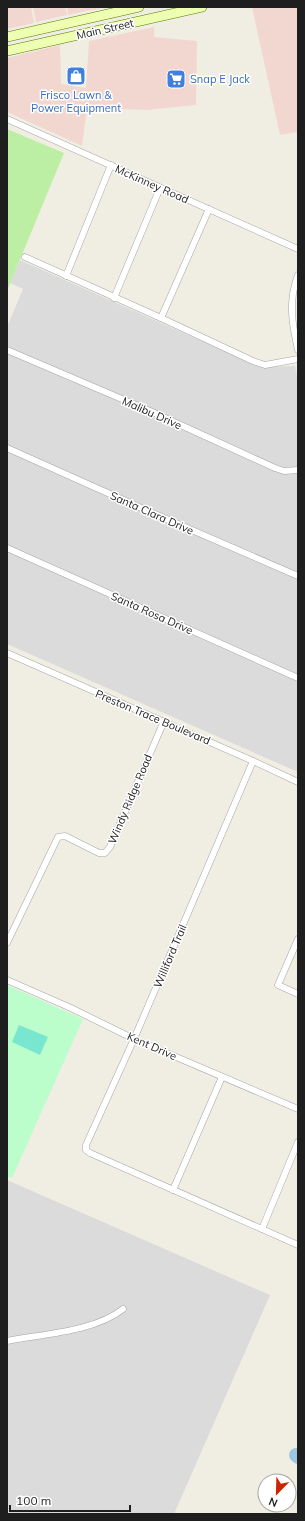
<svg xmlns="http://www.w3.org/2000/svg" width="305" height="1521" font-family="Mulish,sans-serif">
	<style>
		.residential { fill: #dcdbdb }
		.commercial { fill: #f2d7d0 }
		.grass { fill: #bcefa4 }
		.park { fill: #bbfecc }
		.pitch { fill: #79e7cf }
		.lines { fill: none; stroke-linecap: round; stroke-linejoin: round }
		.river { stroke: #9fc7e2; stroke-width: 14 }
		.street-casing { stroke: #a5a5a5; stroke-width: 7 }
		.secondary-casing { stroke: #587a00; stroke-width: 10 }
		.street { stroke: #fff; stroke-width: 6 }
		.secondary { stroke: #eeffb2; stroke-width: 9 }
		.labels { text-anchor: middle; stroke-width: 3; stroke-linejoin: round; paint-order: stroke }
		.street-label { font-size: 11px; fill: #1e1e1e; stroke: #fff }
		.shop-label { font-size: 11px; fill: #366cbe; stroke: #fff; text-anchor: start }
	</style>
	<rect width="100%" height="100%" fill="#f0eee3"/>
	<!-- residential -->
	<g class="residential">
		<path d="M 20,260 L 260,367 L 295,366 L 298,381 L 298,772 L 7,644 L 7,327 L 23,289 L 10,283 Z"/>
		<path d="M 7,1180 L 270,1295 L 174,1514 L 7,1514 Z"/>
	</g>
	<!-- commercial -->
	<g class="commercial">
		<path d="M 7,7 L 31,7 L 34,23 L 7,29 Z"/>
		<path d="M 33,7 L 65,7 L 67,15 L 36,22 Z"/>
		<path d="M 67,7 L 105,7 L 68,15 Z"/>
		<path d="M 252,7 L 298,7 L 298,132 L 280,135 Z"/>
		<path d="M 154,27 L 154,37 L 197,41 L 196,105 L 147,110 L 87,108 L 82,146 L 7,112 L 7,58 L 60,45 L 61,84 L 86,88 L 89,41 Z"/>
	</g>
	<!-- grass -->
	<path class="grass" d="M 7,129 L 64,153 L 7,291 Z"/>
	<!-- park -->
	<path class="park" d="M 7,985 L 83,1019 L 12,1178 L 7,1176 Z"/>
	<!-- pitch -->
	<path class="pitch" d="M 19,1025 L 48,1037 L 40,1055 L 12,1042 Z"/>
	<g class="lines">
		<!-- river -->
		<path class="river" d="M 296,1455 L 298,1457"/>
		<!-- street casing -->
		<g class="street-casing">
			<g id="street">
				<path d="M 7,119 L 298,249"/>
				<path d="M 25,257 L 161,318 L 253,361 L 265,365 L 298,359"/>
				<path d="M 298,275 C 288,301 292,324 298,350"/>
				<path d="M 66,276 L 111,165"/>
				<path d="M 114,298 L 160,188"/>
				<path d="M 161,318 L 209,209"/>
				<path d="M 7,350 L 150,411 L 275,468 L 284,471 L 298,470"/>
				<path d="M 7,448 L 148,511 L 298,576"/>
				<path d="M 7,548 L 298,678"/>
				<path d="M 7,653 L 253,761 L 298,782"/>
				<path d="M 253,761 L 134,1039 L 86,1145 L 86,1150 L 90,1153 L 298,1245"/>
				<path d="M 298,939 L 278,985 L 298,994"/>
				<path d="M 7,943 L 58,837 L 65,836 L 99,853 L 105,853 L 110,847 L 164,721"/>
				<path d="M 7,980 L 71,1008 L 134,1039 L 298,1109"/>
				<path d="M 173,1190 L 222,1077"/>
				<path d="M 262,1229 L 298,1142"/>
				<path d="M 7,1341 C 42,1334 94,1332 123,1309"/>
			</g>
		</g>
		<!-- secondary casing -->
		<g class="secondary-casing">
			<g id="secondary">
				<path d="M 7,37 L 139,7"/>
				<path d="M 7,51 L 202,7"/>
			</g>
		</g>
		<!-- street -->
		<use href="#street" class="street"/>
		<!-- secondary -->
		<use href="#secondary" class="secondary"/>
	</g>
	<!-- icons -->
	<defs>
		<g id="shop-square" transform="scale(1)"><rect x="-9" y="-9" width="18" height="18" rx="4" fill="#3f7fe0" stroke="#fff"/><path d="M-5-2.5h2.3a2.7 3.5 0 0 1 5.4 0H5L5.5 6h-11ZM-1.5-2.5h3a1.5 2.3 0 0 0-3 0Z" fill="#fff"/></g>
		<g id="supermarket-square" transform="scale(1)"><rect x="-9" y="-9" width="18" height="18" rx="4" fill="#3f7fe0" stroke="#fff"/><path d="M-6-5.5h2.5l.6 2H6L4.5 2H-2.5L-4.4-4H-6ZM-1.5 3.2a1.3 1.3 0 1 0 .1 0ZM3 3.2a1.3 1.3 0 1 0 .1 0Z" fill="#fff"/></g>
	</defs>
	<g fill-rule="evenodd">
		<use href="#shop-square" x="76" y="76"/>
		<use href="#supermarket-square" x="176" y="79"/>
	</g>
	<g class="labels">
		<!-- street labels -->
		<g class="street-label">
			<text transform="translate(105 29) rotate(-13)" y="4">Main Street</text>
			<text transform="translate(152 184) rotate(24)" y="4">McKinney Road</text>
			<text transform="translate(152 413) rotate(24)" y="4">Malibu Drive</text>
			<text transform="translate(152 513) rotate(24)" y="4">Santa Clara Drive</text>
			<text transform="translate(152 613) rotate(24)" y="4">Santa Rosa Drive</text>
			<text transform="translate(153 717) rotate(23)" y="4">Preston Trace Boulevard</text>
			<text transform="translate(130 799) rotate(-67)" y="4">Windy Ridge Road</text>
			<text transform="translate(170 956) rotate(-67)" y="4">Williford Trail</text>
			<text transform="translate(152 1046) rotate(24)" y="4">Kent Drive</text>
		</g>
		<!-- shop labels -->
		<g class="shop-label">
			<text x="190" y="83">Snap E Jack</text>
			<text x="76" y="99" text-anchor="middle">Frisco Lawn &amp;<tspan x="76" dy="13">Power Equipment</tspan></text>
		</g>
	</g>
	<!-- border -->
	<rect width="305" height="1521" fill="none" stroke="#1e1e1e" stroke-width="16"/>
	<!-- north arrow -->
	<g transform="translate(277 1493) rotate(203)"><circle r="19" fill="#ffffff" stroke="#a5a5a5"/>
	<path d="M0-3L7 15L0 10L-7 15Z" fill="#cc2300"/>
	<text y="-6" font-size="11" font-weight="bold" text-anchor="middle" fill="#1e1e1e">N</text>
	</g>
	<!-- scale -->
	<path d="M10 1505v6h120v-6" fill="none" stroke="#1e1e1e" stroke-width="2"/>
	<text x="16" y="1505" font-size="12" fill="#1e1e1e" stroke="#ffffff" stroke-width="3" paint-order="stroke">100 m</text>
</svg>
